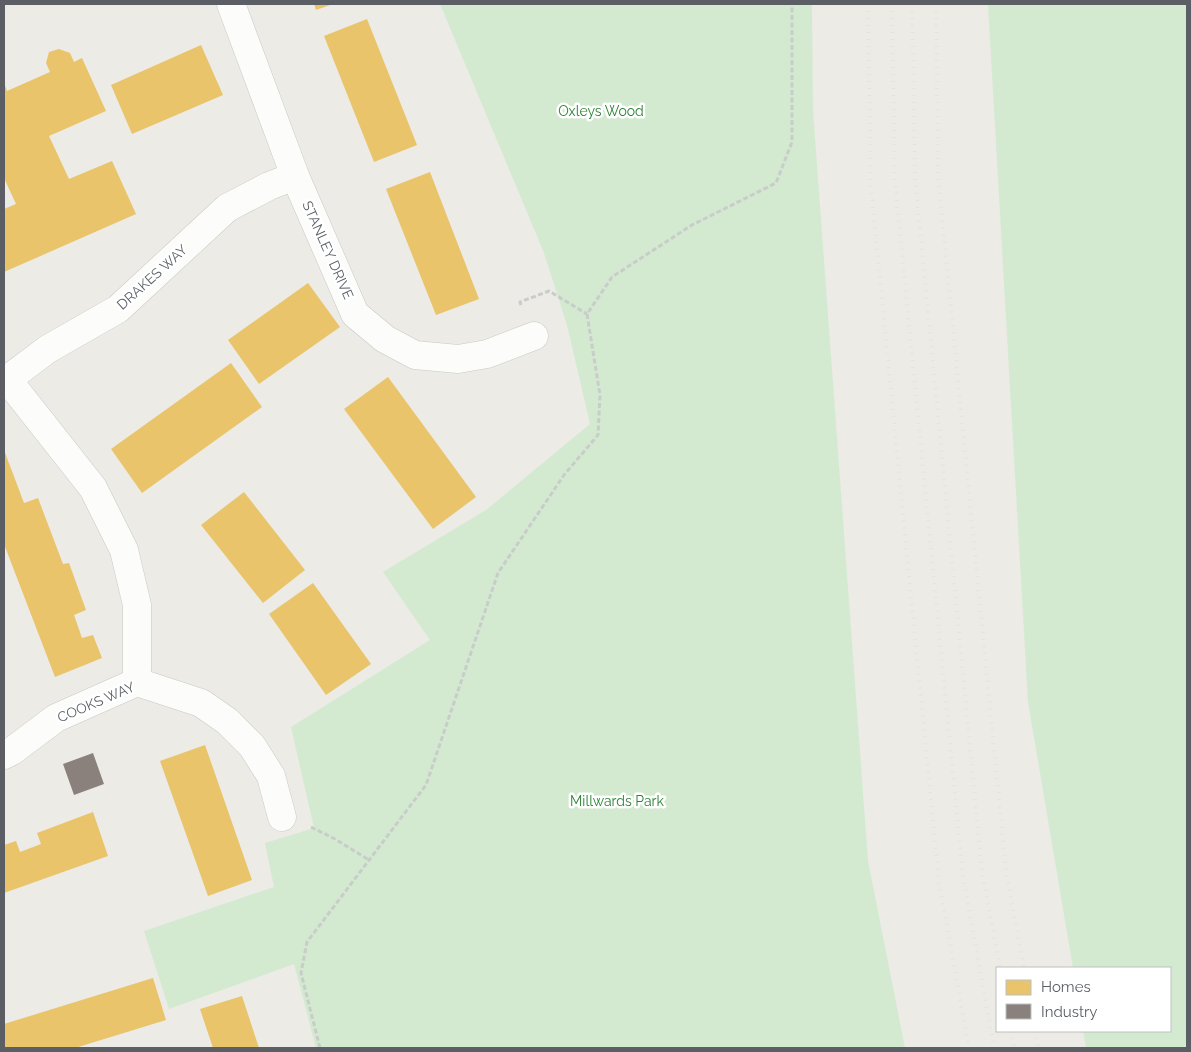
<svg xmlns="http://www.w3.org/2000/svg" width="1191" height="1052" font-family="Raleway,sans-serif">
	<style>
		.green { fill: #d3ead1 }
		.homes { fill: #e9c46a }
		.industry { fill: #8a817c }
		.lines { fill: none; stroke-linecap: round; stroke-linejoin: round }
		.minor-casing { stroke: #c8c8c7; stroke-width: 29 }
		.path { stroke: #c8cdca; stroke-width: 3; stroke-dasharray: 5 2.5; stroke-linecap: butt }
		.minor { stroke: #fcfcfb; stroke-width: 28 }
		.rail { stroke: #e3e3e3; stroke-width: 4; stroke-dasharray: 1 6; stroke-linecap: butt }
		.labels { text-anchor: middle; stroke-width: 5; stroke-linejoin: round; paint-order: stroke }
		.park-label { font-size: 14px; fill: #2d8335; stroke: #fff }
		.street-label { font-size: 14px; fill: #5b5f65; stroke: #fff }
	</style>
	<rect width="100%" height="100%" fill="#ecebe6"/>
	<!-- green -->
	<g class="green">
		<path d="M 440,4 L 812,4 L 813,110 L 868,861 L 905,1048 L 316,1048 L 294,964 L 169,1009 L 144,931 L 274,887 L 265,843 L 314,828 L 291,727 L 430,640 L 383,572 L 486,510 L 590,424 L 567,325 L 544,253 Z"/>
		<path d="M 988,4 L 1187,4 L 1187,1048 L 1086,1048 L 1083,1031 L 1170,1031 L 1170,968 L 1073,968 L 1028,702 Z"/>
	</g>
	<!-- homes -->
	<g class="homes">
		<path d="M 314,4 L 333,4 L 316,10 Z"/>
		<path d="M 367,19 L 417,145 L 374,162 L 324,36 Z"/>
		<path d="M 201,45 L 223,95 L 132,134 L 111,85 Z"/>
		<path d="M 59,49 L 70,53 L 74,62 L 82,58 L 106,111 L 49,136 L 69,179 L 112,161 L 136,214 L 4,272 L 4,209 L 16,204 L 4,178 L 4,83 L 7,91 L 50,72 L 46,63 L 49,52 Z"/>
		<path d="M 430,172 L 479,299 L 436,315 L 386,189 Z"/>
		<path d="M 308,283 L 340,327 L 259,384 L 228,340 Z"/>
		<path d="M 231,363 L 262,407 L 142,493 L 111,449 Z"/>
		<path d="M 388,377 L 476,497 L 433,529 L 344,409 Z"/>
		<path d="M 4,450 L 24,503 L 38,498 L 63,564 L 69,563 L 86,610 L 74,615 L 82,638 L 93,635 L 102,658 L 55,677 L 4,544 Z"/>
		<path d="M 244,492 L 305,570 L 263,603 L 201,525 Z"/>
		<path d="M 313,583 L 371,664 L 326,695 L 269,614 Z"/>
		<path d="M 205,745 L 252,880 L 208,896 L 160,761 Z"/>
		<path d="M 93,812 L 108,856 L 4,893 L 4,845 L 16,841 L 20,852 L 41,844 L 37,833 Z"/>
		<path d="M 153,978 L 166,1020 L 75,1048 L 4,1048 L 4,1024 Z"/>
		<path d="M 242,996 L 259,1048 L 213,1048 L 200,1009 Z"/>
	</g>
	<!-- industry -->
	<path class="industry" d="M 93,753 L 104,784 L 74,795 L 63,764 Z"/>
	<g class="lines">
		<!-- minor casing -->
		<g class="minor-casing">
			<g id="minor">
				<path d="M 231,4 L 295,176 L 355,314 L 385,339 L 415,355 L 458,359 L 487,354 L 534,336"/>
				<path d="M 7,379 L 93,488 L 124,550 L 137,605 L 137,682"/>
				<path d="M 4,382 L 48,349 L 118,309 L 227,208 L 269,186 L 295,176"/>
				<path d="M 4,755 L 12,751 L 56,718 L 137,682 L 201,703 L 227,721 L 252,746 L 271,776 L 282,817"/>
			</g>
		</g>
		<!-- path -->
		<g class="path">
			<path d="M 521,305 L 520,302 L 549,291 L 587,314"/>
			<path d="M 311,827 L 335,839 L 369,860"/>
			<path d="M 320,1048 L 301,973 L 307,942 L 426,785 L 498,573 L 564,475 L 598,435 L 600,395 L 587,314 L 612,277 L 692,225 L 776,183 L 792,142 L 792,4"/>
		</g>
		<!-- minor -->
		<use href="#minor" class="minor"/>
		<!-- rail -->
		<g class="rail">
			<path d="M 868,4 L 871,187 L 939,882 L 969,1048"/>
			<path d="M 892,4 L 895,181 L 963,876 L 994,1048"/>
			<path d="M 912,4 L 915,177 L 982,872 L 1000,968"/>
			<path d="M 936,4 L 938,176 L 1006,871 L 1024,968"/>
			<path d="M 1011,1031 L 1015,1048"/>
			<path d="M 1035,1031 L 1039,1048"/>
		</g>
	</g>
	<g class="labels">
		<!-- park labels -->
		<g class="park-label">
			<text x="601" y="116">Oxleys Wood</text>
			<text x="617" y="806">Millwards Park</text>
		</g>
		<!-- street labels -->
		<g class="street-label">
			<text transform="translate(328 250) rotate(66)" y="5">STANLEY DRIVE</text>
			<text transform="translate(152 277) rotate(-42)" y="5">DRAKES WAY</text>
			<text transform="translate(96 702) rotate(-23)" y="5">COOKS WAY</text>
		</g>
	</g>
	<!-- border -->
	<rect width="1191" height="1052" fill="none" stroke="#5b5f65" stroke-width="10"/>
	<!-- legend -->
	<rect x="996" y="967" width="175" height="65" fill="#ffffff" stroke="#bdbfc1"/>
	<rect x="1006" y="980" width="25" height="15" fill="#e9c46a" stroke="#bdbfc1"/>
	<text x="1041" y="992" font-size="15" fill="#5b5f65">Homes</text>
	<rect x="1006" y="1004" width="25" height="15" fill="#8a817c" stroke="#bdbfc1"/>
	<text x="1041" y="1017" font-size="15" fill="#5b5f65">Industry</text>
</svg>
